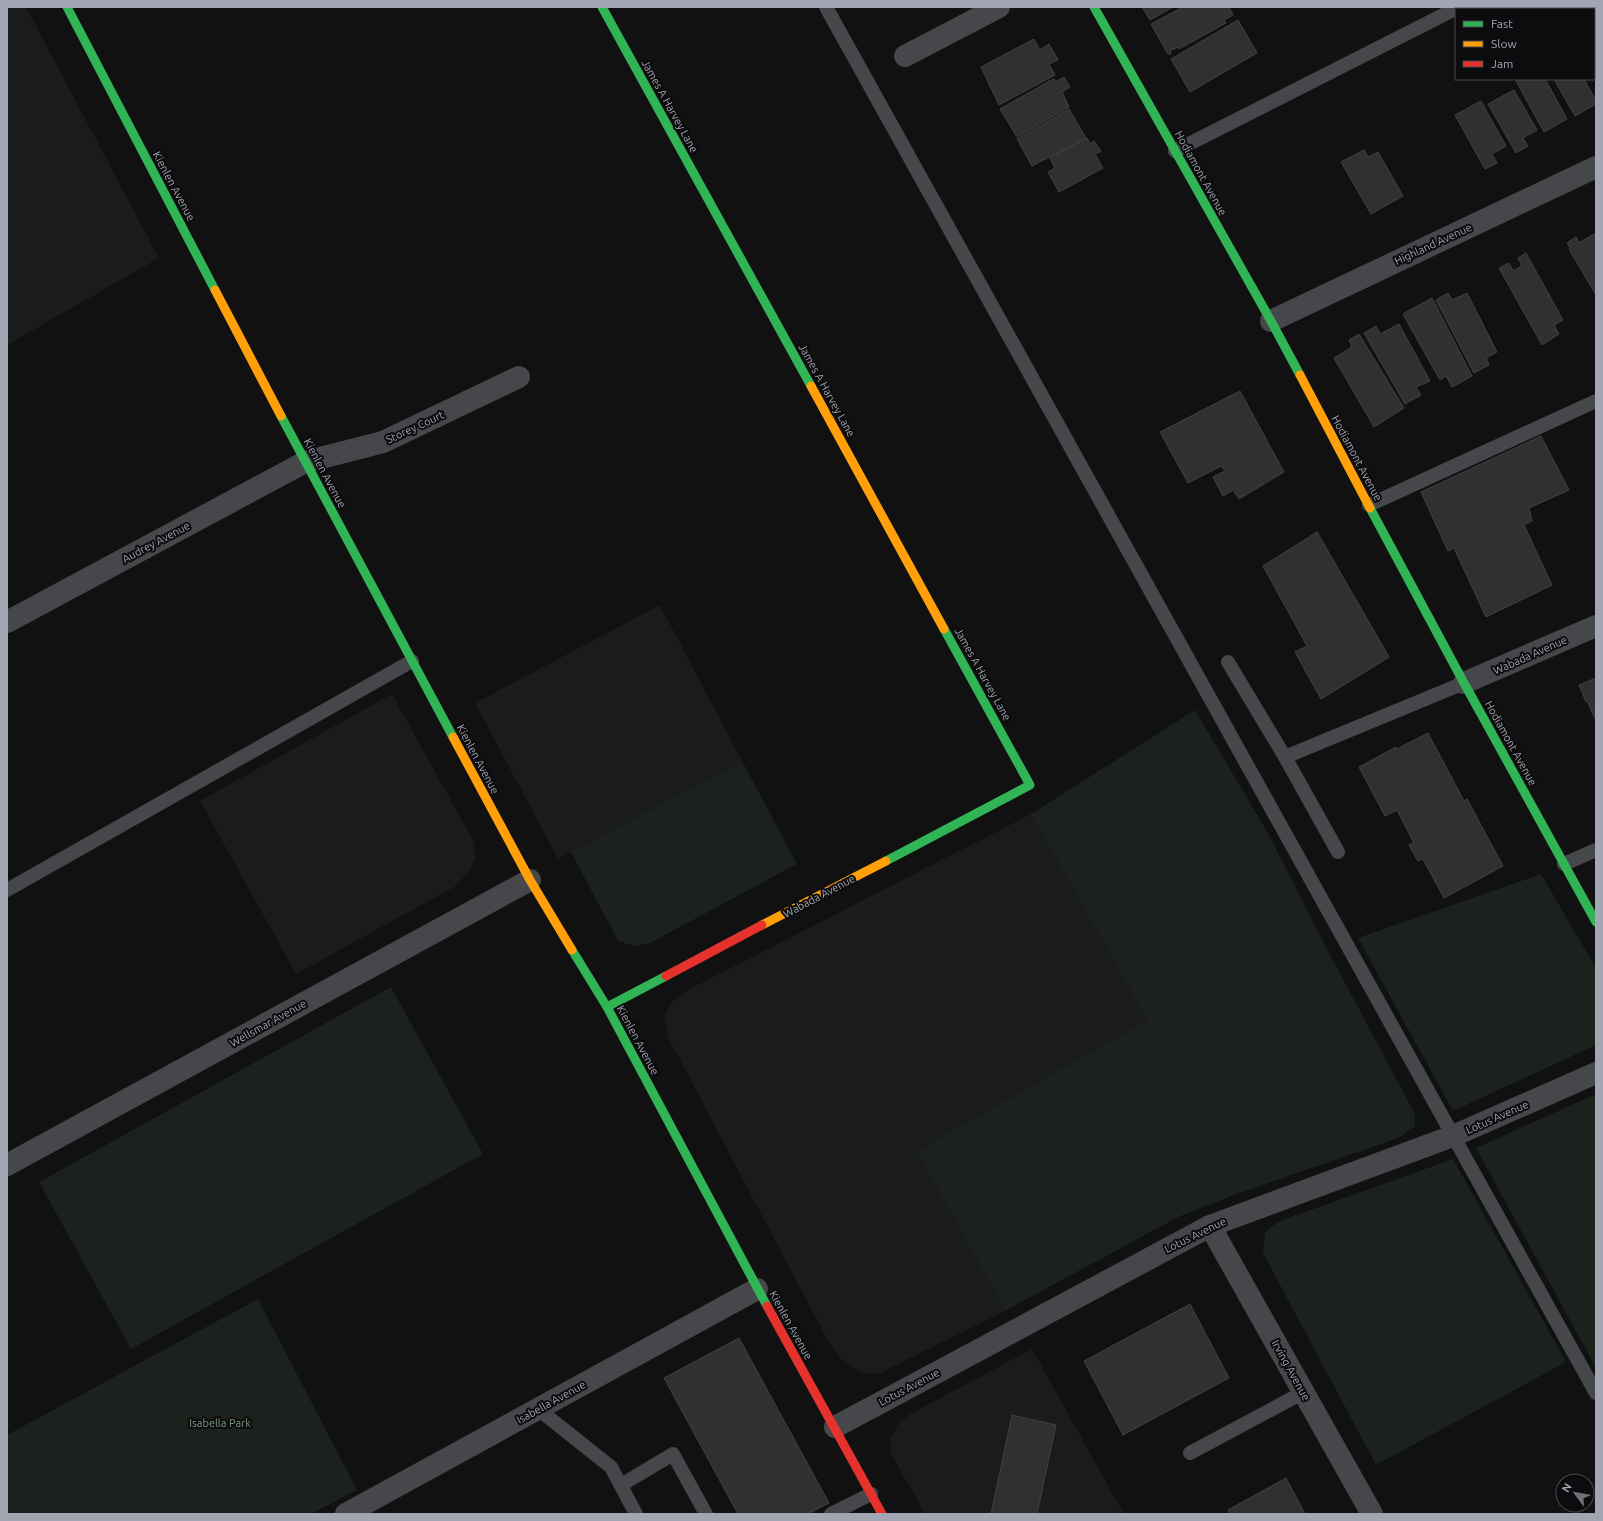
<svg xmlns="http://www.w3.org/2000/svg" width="1603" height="1521" font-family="Ubuntu,sans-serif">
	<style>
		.built { fill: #1b1b1d }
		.green { fill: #1b211c }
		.building { fill: #303032; stroke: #404144 }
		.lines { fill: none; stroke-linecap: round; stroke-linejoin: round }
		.lane { stroke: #46474a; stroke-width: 14 }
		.street { stroke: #46474a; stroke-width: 22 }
		.fast { stroke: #30b455; stroke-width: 9 }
		.slow { stroke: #ff9f0a; stroke-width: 9 }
		.jam { stroke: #e5322d; stroke-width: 9 }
		.labels { text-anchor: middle; stroke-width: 4; stroke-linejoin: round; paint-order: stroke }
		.street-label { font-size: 11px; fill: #a2a6b2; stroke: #0c0b0d }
		.park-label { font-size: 11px; fill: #7a9d7f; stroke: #0c0b0d }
	</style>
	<rect width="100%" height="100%" fill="#111"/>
	<!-- built -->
	<g class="built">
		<path d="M 7,7 L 26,7 L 159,258 L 7,345 Z"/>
		<path d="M 660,605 L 742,761 L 558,859 L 475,703 Z"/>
		<path d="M 392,694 L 473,840 L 476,856 L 470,870 L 456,886 L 296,974 L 200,801 Z"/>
		<path d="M 1031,814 L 1147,1020 L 916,1151 L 1005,1311 L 878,1374 L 860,1372 L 840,1358 L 828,1341 L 668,1037 L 664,1017 L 670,1004 L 682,993 Z"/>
		<path d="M 1032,1349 L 1124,1514 L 925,1514 L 891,1454 L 890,1440 L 899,1422 L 912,1413 Z"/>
	</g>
	<!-- green -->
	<g class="green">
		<path d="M 1195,710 L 1269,835 L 1327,949 L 1415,1114 L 1415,1126 L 1398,1138 L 1234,1195 L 1178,1217 L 1005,1311 L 916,1151 L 1147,1020 L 1031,814 Z"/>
		<path d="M 742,761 L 797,864 L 650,943 L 634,946 L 618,941 L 571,852 Z"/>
		<path d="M 1541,874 L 1596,968 L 1596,1045 L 1453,1111 L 1358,938 Z"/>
		<path d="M 391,987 L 483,1154 L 131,1349 L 39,1182 Z"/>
		<path d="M 1596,1094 L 1596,1368 L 1476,1148 Z"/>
		<path d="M 1453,1159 L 1566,1362 L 1376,1465 L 1263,1253 L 1265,1233 L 1277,1222 Z"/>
		<path d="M 258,1299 L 357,1490 L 311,1514 L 7,1514 L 7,1435 Z"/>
	</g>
	<!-- building -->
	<g class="building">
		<path d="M 1142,7 L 1173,7 L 1150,20 Z"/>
		<path d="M 1183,7 L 1229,7 L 1233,15 L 1224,20 L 1226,23 L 1179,49 L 1178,47 L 1170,51 L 1171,54 L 1168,54 L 1151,24 Z"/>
		<path d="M 1238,20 L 1257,53 L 1190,92 L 1171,59 Z"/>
		<path d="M 1034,39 L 1040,50 L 1049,44 L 1058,60 L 1049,64 L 1055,75 L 999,105 L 981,67 Z"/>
		<path d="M 1064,77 L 1070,87 L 1062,92 L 1069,107 L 1017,137 L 1000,109 L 1053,79 L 1057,81 Z"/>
		<path d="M 1515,79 L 1545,79 L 1567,119 L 1544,132 Z"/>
		<path d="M 1554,79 L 1584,79 L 1596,101 L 1596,104 L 1575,116 Z"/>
		<path d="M 1514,90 L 1537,130 L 1523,138 L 1528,146 L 1516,153 L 1488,104 Z"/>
		<path d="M 1481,101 L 1506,146 L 1492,154 L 1497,163 L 1485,169 L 1455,115 Z"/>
		<path d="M 1069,109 L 1086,138 L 1032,166 L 1017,139 Z"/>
		<path d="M 1087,138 L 1090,144 L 1094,141 L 1101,151 L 1095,154 L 1103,168 L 1059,192 L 1048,172 L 1055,168 L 1050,158 Z"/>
		<path d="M 1364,150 L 1368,157 L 1378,152 L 1403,196 L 1371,214 L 1341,162 Z"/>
		<path d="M 1594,234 L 1596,237 L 1596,295 L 1569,249 L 1570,248 L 1567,243 L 1576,237 L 1579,243 Z"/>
		<path d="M 1526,253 L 1563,320 L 1554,325 L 1559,334 L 1542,345 L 1499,268 L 1509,263 L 1513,271 L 1522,266 L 1518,258 Z"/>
		<path d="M 1448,293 L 1452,300 L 1467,293 L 1497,352 L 1486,358 L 1489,365 L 1474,373 L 1436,300 Z"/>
		<path d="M 1432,298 L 1472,376 L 1452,387 L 1446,376 L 1440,380 L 1403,314 Z"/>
		<path d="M 1399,324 L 1430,381 L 1416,387 L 1421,395 L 1405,404 L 1364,333 L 1376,326 L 1380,334 Z"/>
		<path d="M 1359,334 L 1404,408 L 1374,427 L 1334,358 L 1352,347 L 1349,340 Z"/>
		<path d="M 1240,391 L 1284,472 L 1239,499 L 1233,490 L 1223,496 L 1213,477 L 1225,471 L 1221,466 L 1188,483 L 1160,432 Z"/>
		<path d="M 1541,436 L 1569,490 L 1529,508 L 1532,521 L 1524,525 L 1552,585 L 1486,617 L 1454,548 L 1448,551 L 1421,492 Z"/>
		<path d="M 1317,532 L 1389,657 L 1321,699 L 1295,652 L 1307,646 L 1263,566 Z"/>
		<path d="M 1596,678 L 1596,721 L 1587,701 L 1586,702 L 1579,685 Z"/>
		<path d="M 1428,733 L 1464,801 L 1467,799 L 1503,866 L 1444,898 L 1423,859 L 1418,861 L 1409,845 L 1414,843 L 1397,810 L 1385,816 L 1359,767 L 1396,747 L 1397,749 Z"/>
		<path d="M 1190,1304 L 1229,1378 L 1123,1435 L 1084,1361 Z"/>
		<path d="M 739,1338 L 829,1503 L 808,1514 L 738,1514 L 664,1378 Z"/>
		<path d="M 1012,1415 L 1056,1425 L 1037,1514 L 991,1514 Z"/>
		<path d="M 1286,1478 L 1305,1514 L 1230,1514 L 1228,1510 Z"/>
	</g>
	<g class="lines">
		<!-- lane -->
		<g class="lane">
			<path d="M 826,7 L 1596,1393"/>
			<path d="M 1175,151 L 1459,7"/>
			<path d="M 1369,505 L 1596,401"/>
			<path d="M 1228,662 L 1285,757 L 1464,683"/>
			<path d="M 1285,757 L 1338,852"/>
			<path d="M 1564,864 L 1596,850"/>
			<path d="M 7,890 L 412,661"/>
			<path d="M 538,1409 L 611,1467 L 636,1514"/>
			<path d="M 1190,1453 L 1304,1392"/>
			<path d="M 621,1485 L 673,1454 L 706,1514"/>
			<path d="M 831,1514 L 871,1494"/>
		</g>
		<!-- street -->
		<g class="street">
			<path d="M 905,56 L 999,7"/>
			<path d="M 1271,321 L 1596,167"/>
			<path d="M 7,622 L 305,462 L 383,442 L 519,377"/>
			<path d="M 1464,683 L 1596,626"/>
			<path d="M 7,1165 L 530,880"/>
			<path d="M 1210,1226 L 1372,1514"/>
			<path d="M 835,1427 L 1210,1226 L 1453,1136 L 1596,1073"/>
			<path d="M 346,1514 L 757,1289"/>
		</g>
		<!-- fast -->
		<g class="fast">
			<path d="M 67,7 L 215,290"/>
			<path d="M 602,7 L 811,386"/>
			<path d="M 1094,7 L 1271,321 L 1300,375"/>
			<path d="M 281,416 L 453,737"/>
			<path d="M 1370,508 L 1464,683 L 1596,922"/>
			<path d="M 886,861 L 1030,785 L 944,629"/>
			<path d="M 572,950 L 607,1007 L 767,1306"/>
			<path d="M 607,1007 L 666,976"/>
		</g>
		<!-- slow -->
		<g class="slow">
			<path d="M 215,290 L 281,416"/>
			<path d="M 1300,375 L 1370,508"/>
			<path d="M 811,386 L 944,629"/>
			<path d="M 453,737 L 530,880 L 572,950"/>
			<path d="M 762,925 L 886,861"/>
		</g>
		<!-- jam -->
		<g class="jam">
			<path d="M 666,976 L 762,925"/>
			<path d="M 767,1306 L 882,1514"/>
		</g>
	</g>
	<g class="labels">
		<!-- street labels -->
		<g class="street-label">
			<text transform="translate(670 106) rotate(61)" y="4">James A Harvey Lane</text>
			<text transform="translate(1201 173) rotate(61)" y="4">Hodiamont Avenue</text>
			<text transform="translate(174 186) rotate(62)" y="4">Kienlen Avenue</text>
			<text transform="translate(1433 244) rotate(-25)" y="4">Highland Avenue</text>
			<text transform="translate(827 390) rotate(61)" y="4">James A Harvey Lane</text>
			<text transform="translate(415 427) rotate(-25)" y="4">Storey Court</text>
			<text transform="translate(1357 458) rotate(62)" y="4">Hodiamont Avenue</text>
			<text transform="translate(325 473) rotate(62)" y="4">Kienlen Avenue</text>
			<text transform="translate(156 542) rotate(-28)" y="4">Audrey Avenue</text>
			<text transform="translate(1530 655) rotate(-24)" y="4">Wabada Avenue</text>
			<text transform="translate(983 674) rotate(61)" y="4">James A Harvey Lane</text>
			<text transform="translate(1511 743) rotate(61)" y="4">Hodiamont Avenue</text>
			<text transform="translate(478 759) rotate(62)" y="4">Kienlen Avenue</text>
			<text transform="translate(819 896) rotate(-28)" y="4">Wabada Avenue</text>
			<text transform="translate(268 1023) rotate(-29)" y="4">Wellsmar Avenue</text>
			<text transform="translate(638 1040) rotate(62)" y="4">Kienlen Avenue</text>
			<text transform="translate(1497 1117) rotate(-24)" y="4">Lotus Avenue</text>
			<text transform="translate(1195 1235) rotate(-26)" y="4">Lotus Avenue</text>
			<text transform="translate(791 1325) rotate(61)" y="4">Kienlen Avenue</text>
			<text transform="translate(1291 1370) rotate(61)" y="4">Irving Avenue</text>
			<text transform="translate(909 1387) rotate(-28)" y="4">Lotus Avenue</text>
			<text transform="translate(551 1402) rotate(-29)" y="4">Isabella Avenue</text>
		</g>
		<!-- park labels -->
		<g class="park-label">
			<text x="220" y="1427">Isabella Park</text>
		</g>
	</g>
	<!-- border -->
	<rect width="1603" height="1521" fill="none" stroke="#a2a6b2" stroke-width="16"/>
	<!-- legend -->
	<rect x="1455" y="8" width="140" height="72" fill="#0c0b0d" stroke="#48494f"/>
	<rect x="1463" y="21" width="20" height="6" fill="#30b455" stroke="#48494f"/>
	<text x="1491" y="28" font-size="12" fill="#a2a6b2">Fast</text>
	<rect x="1463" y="41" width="20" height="6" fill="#ff9f0a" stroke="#48494f"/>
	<text x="1491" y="48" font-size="12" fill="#a2a6b2">Slow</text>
	<rect x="1463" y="61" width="20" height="6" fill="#e5322d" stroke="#48494f"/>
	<text x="1491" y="68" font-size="12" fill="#a2a6b2">Jam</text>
	<!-- north arrow -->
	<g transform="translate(1575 1493) rotate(302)"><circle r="19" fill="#0c0b0d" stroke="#48494f"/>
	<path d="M0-3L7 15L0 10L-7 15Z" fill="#6f727a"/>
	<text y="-6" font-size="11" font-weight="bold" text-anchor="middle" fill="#a2a6b2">N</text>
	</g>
</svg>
